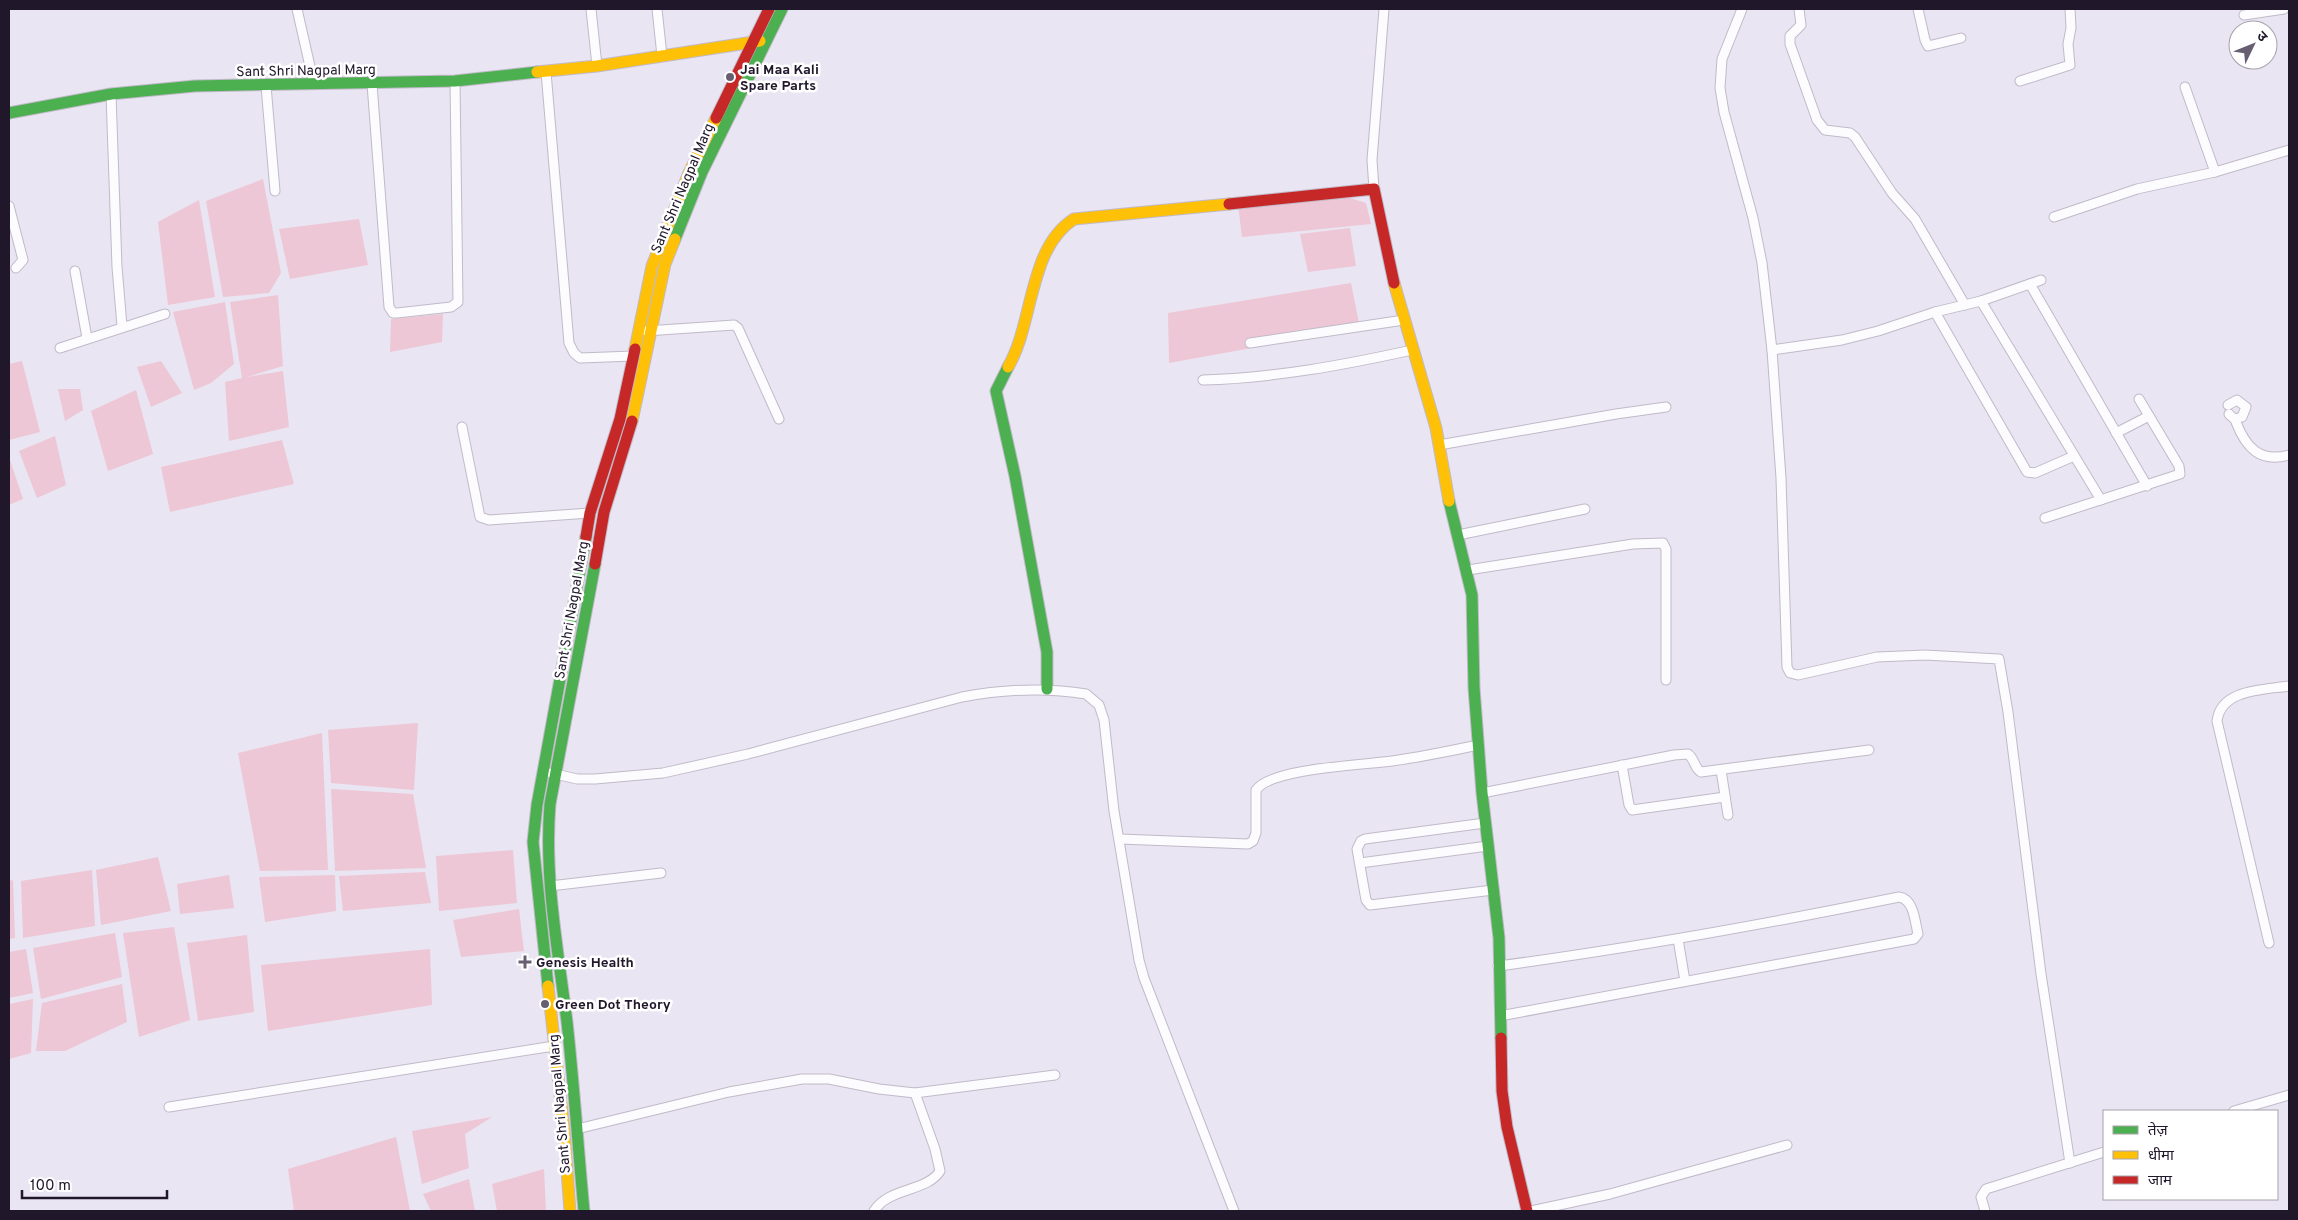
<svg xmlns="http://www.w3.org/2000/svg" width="2298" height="1220" font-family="Overpass,'Noto Sans Devanagari',sans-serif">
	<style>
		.green { fill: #edc7d5 }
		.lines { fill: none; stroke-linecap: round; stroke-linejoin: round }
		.street-casing { stroke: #c0bac9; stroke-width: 11 }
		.fast-casing { stroke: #c0bac9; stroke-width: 13 }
		.slow-casing { stroke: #c0bac9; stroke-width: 13 }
		.jam-casing { stroke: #c0bac9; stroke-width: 13 }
		.street { stroke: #fcfbfd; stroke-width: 9 }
		.fast { stroke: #4caf50; stroke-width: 11 }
		.slow { stroke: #ffc107; stroke-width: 11 }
		.jam { stroke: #c62828; stroke-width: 11 }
		.poi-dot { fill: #675f71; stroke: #fff; stroke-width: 2 }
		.labels { text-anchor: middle; stroke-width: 5; stroke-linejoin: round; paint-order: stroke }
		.poi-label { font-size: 14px; font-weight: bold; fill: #20172b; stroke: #fff; text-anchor: start }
		.street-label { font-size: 14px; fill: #20172b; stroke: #fff }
	</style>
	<rect width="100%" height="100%" fill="#eae5f2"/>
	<!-- green -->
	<g class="green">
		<path d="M 263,179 L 281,273 L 269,293 L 223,297 L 206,201 Z"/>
		<path d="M 1333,196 L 1350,198 L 1366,203 L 1371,224 L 1242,237 L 1238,205 Z"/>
		<path d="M 199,200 L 215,297 L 168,305 L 158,222 Z"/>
		<path d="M 359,219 L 368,265 L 290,279 L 279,229 Z"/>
		<path d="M 1350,228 L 1356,266 L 1308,272 L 1300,234 Z"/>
		<path d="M 1351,283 L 1360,328 L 1169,363 L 1168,313 Z"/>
		<path d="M 278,295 L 283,366 L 247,377 L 283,371 L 289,427 L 229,441 L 225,382 L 242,378 L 230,302 Z"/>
		<path d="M 225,302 L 234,364 L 211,383 L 194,390 L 173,312 Z"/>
		<path d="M 443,314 L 442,342 L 390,352 L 391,319 Z"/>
		<path d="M 22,361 L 40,432 L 9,440 L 9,364 Z"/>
		<path d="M 161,361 L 182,393 L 151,407 L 137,367 Z"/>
		<path d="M 58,389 L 80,389 L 83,410 L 65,421 Z"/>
		<path d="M 136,390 L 153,454 L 108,471 L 91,411 Z"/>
		<path d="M 55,436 L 66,485 L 37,498 L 19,451 Z"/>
		<path d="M 282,440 L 294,484 L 170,512 L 161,467 Z"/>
		<path d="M 9,457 L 23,499 L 9,505 Z"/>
		<path d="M 418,723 L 414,790 L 331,783 L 328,730 Z"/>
		<path d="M 322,733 L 328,870 L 260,871 L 238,753 Z"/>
		<path d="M 331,789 L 413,794 L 426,868 L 335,871 Z"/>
		<path d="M 513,850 L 517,903 L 439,911 L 436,856 Z"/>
		<path d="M 158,857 L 171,911 L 101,925 L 96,870 Z"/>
		<path d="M 92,870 L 95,926 L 23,938 L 21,881 Z"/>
		<path d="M 425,872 L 431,903 L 343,911 L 339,876 Z"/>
		<path d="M 229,875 L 234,908 L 180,914 L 177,884 Z"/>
		<path d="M 335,875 L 336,911 L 265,922 L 259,877 Z"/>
		<path d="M 13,880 L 15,938 L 9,939 L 9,881 Z"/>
		<path d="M 519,909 L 524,951 L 461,957 L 453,920 Z"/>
		<path d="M 174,927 L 190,1020 L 139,1037 L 123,933 Z"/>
		<path d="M 115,933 L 122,977 L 41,999 L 33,948 Z"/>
		<path d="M 247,935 L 254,1012 L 198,1021 L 187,943 Z"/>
		<path d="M 26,949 L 33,993 L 9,998 L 9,952 Z"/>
		<path d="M 430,949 L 432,1005 L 268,1031 L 261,965 Z"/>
		<path d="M 122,984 L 127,1022 L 65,1051 L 36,1051 L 42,1003 Z"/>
		<path d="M 33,999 L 31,1053 L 9,1059 L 9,1004 Z"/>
		<path d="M 492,1117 L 465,1134 L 469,1168 L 422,1184 L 412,1131 Z"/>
		<path d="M 396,1137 L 410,1211 L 294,1211 L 288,1169 Z"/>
		<path d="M 544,1169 L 546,1211 L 497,1211 L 492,1184 Z"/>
		<path d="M 469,1179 L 475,1211 L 431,1211 L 423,1194 Z"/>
	</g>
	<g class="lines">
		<!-- street casing -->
		<g class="street-casing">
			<g id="street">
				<path d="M 297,9 L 314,84"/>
				<path d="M 591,9 L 597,66"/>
				<path d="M 657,9 L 662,56"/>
				<path d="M 1742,9 L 1722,59 L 1720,88 L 1724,112 L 1753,218 L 1762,263 L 1772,350 L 1781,478 L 1787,667 L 1790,673 L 1798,675 L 1877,657 L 1925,655 L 1999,659 L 2008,712 L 2041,974 L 2070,1163"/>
				<path d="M 1799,9 L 1801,25 L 1790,36 L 1790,44 L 1817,120 L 1825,130 L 1850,133 L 1855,137 L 1892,193 L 1915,219 L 1965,305"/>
				<path d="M 1918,9 L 1925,40 L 1928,46 L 1961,38"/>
				<path d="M 2244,15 L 2284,9"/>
				<path d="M 546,72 L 569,343 L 574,353 L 580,358 L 633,356"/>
				<path d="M 2020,81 L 2070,65 L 2068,44 L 2071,28 L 2070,9"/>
				<path d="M 372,84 L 389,307 L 393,313 L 397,313 L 451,307 L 458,302 L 455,81"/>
				<path d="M 266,86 L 275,191"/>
				<path d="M 2185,87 L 2215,172"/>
				<path d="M 111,94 L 117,267 L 122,326"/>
				<path d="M 1374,189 L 1372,160 L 1384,9"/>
				<path d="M 9,206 L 23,260 L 16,268"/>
				<path d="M 2054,217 L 2137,189 L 2215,172 L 2289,150"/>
				<path d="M 75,271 L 87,338"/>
				<path d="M 2030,284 L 2147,486"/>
				<path d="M 1981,301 L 2101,500"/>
				<path d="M 1935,312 L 2027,472 L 2035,473 L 2074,456"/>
				<path d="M 646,331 L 734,325 L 738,328 L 779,419"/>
				<path d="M 1250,343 L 1404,320"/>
				<path d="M 60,348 L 165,314"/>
				<path d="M 1772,350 L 1842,340 L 1878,331 L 1935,312 L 1981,301 L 2041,280"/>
				<path d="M 1203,380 C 1274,378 1344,365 1412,350"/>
				<path d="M 2228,405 L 2237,400 L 2246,407 L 2242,417 L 2235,419"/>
				<path d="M 2229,414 C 2232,418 2235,418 2236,422 C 2246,448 2260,463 2289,455"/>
				<path d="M 462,427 L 480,517 L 489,520 L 590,513"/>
				<path d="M 2116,433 L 2149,416"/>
				<path d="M 1439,445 L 1616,414 L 1666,407"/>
				<path d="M 2045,518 L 2180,474 L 2179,466 L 2139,399"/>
				<path d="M 1458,535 L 1585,509"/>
				<path d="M 1468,570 L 1633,544 L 1663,543 L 1666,549 L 1666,680"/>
				<path d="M 1622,765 L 1629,805 L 1632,810 L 1725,797"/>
				<path d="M 1721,770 L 1728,815"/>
				<path d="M 551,773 L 577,779 L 595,779 L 663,773 L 748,754 L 962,697 C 1005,689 1044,687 1086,694 L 1099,705 L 1104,720 L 1114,811 L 1139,960 L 1144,978 L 1234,1211"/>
				<path d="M 1482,793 L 1674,755 L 1688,754 C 1695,759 1694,768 1701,772 L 1869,750"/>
				<path d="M 1485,823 L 1365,839 L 1361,841 L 1357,849 L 1366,900 L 1370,905 L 1493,890"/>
				<path d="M 1120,839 L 1248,844 L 1253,841 L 1256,833 L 1256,790 C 1271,768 1365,765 1392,761 C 1421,757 1450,751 1478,745"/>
				<path d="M 1360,863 L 1488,846"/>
				<path d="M 550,886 L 661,873"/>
				<path d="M 1678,939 L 1685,981"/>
				<path d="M 2269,943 L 2217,721 C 2221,689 2263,690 2289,686"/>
				<path d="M 1498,966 C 1633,948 1766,924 1899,897 C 1914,899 1915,922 1918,934 L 1914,939 L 1500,1016"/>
				<path d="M 169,1107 L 554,1046"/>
				<path d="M 2234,1111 L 2289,1095"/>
				<path d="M 577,1129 L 729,1092 L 802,1079 L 829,1079 L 879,1089 L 915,1093 L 1055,1075"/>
				<path d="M 874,1211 C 889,1187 927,1192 940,1171 L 935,1149 L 915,1093"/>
				<path d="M 1531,1211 L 1610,1194 L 1787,1145"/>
				<path d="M 1985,1211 L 1981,1197 L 1986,1189 L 2104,1152"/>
			</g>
		</g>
		<!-- fast casing -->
		<g class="fast-casing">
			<g id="fast">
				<path d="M 9,113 L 111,94 L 195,86 L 455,81 L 537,72"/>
				<path d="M 675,239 L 702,172 L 782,9"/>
				<path d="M 1008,367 L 996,391 L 1015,476 L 1047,652 L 1047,689"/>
				<path d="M 1449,501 L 1472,595 L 1474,688 L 1482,793 L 1499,938 L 1501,1038"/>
				<path d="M 548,986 L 533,842 L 537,805 L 586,537"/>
				<path d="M 584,1211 C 578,1148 574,1085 567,1022 C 558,950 544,877 550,804 L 595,564"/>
			</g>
		</g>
		<!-- slow casing -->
		<g class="slow-casing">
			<g id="slow">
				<path d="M 537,72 L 597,66 L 760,41"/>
				<path d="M 1394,283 L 1436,428 L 1449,501"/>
				<path d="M 635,349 L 652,266 L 689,173 L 716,118"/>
				<path d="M 1008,367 C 1034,323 1028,248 1074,219 L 1229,204"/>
				<path d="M 632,421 L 665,264 L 675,239"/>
				<path d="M 548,986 L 564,1130 L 570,1211"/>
			</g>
		</g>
		<!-- jam casing -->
		<g class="jam-casing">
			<g id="jam">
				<path d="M 716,118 L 769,9"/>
				<path d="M 1229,204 L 1374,189 L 1394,283"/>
				<path d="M 586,537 L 590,513 L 620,419 L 635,349"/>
				<path d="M 595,564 L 604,512 L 632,421"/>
				<path d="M 1501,1038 L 1502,1091 L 1507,1127 L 1527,1211"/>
			</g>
		</g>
		<!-- street -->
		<use href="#street" class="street"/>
		<!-- fast -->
		<use href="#fast" class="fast"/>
		<!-- slow -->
		<use href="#slow" class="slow"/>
		<!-- jam -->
		<use href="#jam" class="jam"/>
	</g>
	<!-- markers -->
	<g class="poi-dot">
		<circle cx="730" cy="77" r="5"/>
		<path d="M522.5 954.5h5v5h5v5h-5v5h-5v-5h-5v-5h5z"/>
		<circle cx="545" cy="1004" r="5"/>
	</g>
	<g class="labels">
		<!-- poi labels -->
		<g class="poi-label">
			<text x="740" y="74">Jai Maa Kali<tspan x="740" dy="16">Spare Parts</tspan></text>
			<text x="536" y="967">Genesis Health</text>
			<text x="555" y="1009">Green Dot Theory</text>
		</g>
		<!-- street labels -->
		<g class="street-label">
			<text transform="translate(306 70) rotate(-1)" y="5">Sant Shri Nagpal Marg</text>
			<text transform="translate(682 188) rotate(-67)" y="5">Sant Shri Nagpal Marg</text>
			<text transform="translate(571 610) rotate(-80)" y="5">Sant Shri Nagpal Marg</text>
			<text transform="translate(559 1104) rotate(-95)" y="5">Sant Shri Nagpal Marg</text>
		</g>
	</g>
	<!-- border -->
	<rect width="2298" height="1220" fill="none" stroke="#20172b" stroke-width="20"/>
	<!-- legend -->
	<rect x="2103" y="1110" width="175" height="90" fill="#ffffff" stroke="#a6a2aa"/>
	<rect x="2113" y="1126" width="25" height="8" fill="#4caf50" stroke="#a6a2aa"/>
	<text x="2148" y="1135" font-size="15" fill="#20172b">तेज़</text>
	<rect x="2113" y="1151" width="25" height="8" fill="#ffc107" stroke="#a6a2aa"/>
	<text x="2148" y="1160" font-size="15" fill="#20172b">धीमा</text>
	<rect x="2113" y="1176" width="25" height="8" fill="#c62828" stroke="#a6a2aa"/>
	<text x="2148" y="1185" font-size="15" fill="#20172b">जाम</text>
	<!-- north arrow -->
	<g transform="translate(2253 45) rotate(47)"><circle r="24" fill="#ffffff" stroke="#a6a2aa"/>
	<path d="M0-4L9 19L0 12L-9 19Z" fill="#675f71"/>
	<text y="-8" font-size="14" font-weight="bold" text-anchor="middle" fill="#20172b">उ</text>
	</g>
	<!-- scale -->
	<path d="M22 1190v8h145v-8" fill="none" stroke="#20172b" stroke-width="2.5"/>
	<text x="30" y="1190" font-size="15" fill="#20172b" stroke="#ffffff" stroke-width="4" paint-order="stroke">100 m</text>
</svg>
